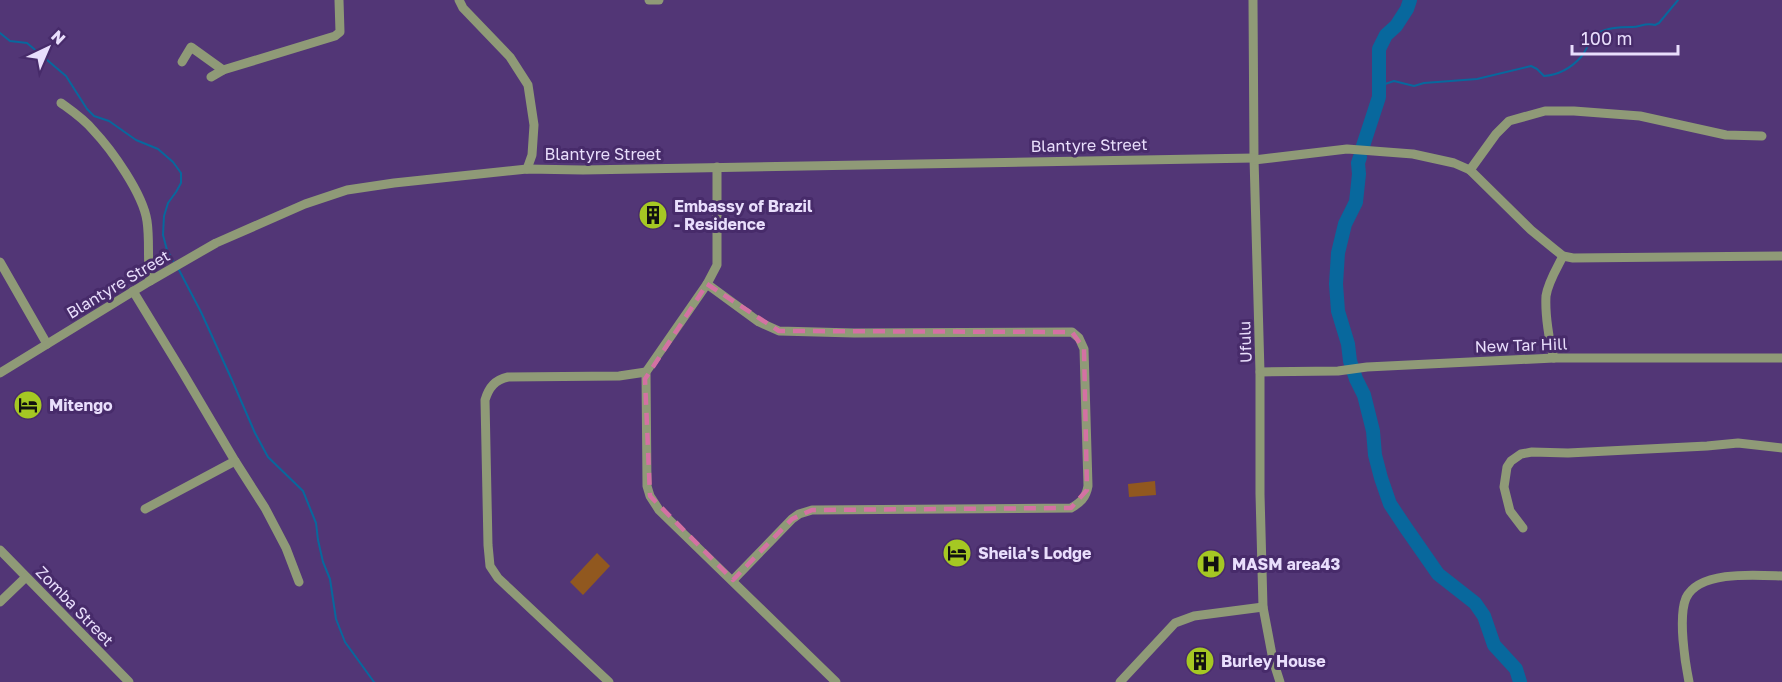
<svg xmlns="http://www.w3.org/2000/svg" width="1782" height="682" font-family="'Golos Text',sans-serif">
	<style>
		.green { fill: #91581f }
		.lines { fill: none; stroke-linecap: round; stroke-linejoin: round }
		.stream { stroke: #08689d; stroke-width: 2 }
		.river { stroke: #08689d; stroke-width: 14 }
		.minor { stroke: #8f9a77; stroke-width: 9 }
		.marked { fill: none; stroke: #d471a3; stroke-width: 4.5; stroke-dasharray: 12 8; stroke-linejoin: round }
		.labels { text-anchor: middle; stroke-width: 6; stroke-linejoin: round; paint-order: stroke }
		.street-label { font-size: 16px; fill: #e9defc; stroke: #472b6a }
		.poi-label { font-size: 16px; font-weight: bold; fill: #e9defc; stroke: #472b6a; text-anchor: start }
	</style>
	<rect width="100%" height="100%" fill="#523676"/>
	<!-- green -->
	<g class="green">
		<path d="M 1155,481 L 1156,495 L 1129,497 L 1128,484 Z"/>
		<path d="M 597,553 L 610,566 L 583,595 L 570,582 Z"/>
	</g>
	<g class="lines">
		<!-- stream -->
		<g class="stream">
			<path d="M 0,33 L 10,41 L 27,43 L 66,76 L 87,109 L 94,116 L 109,121 L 136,140 L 158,149 L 173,162 L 181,173 L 181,183 L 176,192 L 168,203 L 164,216 L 163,235 L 167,250 L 173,261"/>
			<path d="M 1379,86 L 1394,81 L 1414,86 L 1424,83 L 1477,79 L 1531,66 L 1537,69 L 1544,76 C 1558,75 1571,68 1581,57 C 1588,49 1589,38 1600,32 C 1609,27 1623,27 1632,27 C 1641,27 1645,22 1655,25 L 1659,23 L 1678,0"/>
			<path d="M 179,270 L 201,312 L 232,380 L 255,433 L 268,457 L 303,491 L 316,523 L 318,540 L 323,562 L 330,579 L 336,619 L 345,642 L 374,682"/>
		</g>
		<!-- river -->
		<g class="river">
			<path d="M 1362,149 L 1379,97 L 1379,49 L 1386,35 L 1396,26 L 1407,9 L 1410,0"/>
			<path d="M 1360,157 L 1358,163 L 1359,174 L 1356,202 L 1345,224 L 1338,253 L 1336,284 L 1338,311 L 1348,344 L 1350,361 L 1356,379 L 1364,395 L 1373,431 L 1375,455 L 1381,478 L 1390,504 L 1406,528 L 1438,574 L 1475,603 L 1484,616 L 1494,645 L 1516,669 L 1520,682"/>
		</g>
		<!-- minor -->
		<g class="minor">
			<path d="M 459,0 L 463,8 L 510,57 L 528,85 L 534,125 L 532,155 L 527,169"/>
			<path d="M 649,0 L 659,0"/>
			<path d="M 1253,0 L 1254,158 L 1260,372 L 1260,494 L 1263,607 L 1273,660 L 1280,682"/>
			<path d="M 182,62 L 191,47 L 223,70"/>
			<path d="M 211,77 L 223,70 L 335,36 L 340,32 L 339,0"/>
			<path d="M 61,103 C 72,111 84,119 93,130 C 112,150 143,194 147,221 C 150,241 147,261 150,281"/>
			<path d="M 1254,160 L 1347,149 L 1413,154 L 1454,163 L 1470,170 L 1531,230 L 1553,248 L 1563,256 L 1573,258 L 1782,256"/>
			<path d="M 717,167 L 717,265 L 707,284 L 646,372 L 647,486 L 650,496 L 659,510 L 836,682"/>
			<path d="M 1470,170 L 1496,134 L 1509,121 L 1545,111 L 1574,111 L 1640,116 L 1726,135 L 1762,136"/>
			<path d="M 0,262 L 47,344"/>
			<path d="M 707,284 L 759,322 L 779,331 L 854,333 L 1072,332 L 1079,338 L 1084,349 L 1088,486 C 1086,498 1080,503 1071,508 L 812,510 L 799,514 L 792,519 L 733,580"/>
			<path d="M 133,291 L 183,373 L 235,461 L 265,508 L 286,548 L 299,582"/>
			<path d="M 1554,358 C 1549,341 1545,314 1546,296 C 1548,282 1557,268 1563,256"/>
			<path d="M 1260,372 L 1338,371 L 1367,367 L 1554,358 L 1782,358"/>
			<path d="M 0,373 L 150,281 L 216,243 L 305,204 L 347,190 L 394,183 L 527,169 L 583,170 L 1254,158"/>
			<path d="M 145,509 L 235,461"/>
			<path d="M 1523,528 L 1510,511 L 1504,487 L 1507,467 L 1511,461 L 1521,454 L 1532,452 L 1568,453 L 1707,446 L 1738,443 L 1782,448"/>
			<path d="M 0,550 L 129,682"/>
			<path d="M 0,602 L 26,577"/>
			<path d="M 609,682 L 498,578 L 490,566 L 488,545 L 485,400 C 489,387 495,380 508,377 L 619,376 L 646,372"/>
			<path d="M 1120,682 L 1175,623 L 1194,616 L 1263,607"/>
			<path d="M 1689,682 C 1685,662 1678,617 1686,598 C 1699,570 1757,575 1782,576"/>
		</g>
	</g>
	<!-- marked area -->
	<path class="marked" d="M 707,284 L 779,331 L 1072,332 L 1084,349 L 1087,490 L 1071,508 L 812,510 L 792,519 L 733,580 L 650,496 L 645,379 Z"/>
	<!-- icons -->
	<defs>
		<g id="building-disc" transform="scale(1.5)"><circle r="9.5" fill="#a5c823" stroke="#472b6a"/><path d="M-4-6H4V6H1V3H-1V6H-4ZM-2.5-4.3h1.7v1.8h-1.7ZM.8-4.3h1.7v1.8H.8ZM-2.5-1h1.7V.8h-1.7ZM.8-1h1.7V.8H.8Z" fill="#111"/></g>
		<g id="hotel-disc" transform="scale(1.5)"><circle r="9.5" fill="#a5c823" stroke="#472b6a"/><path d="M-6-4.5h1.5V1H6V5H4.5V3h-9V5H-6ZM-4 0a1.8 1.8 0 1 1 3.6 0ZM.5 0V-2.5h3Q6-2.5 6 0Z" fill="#111"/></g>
		<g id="hospital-disc" transform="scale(1.5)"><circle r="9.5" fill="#a5c823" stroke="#472b6a"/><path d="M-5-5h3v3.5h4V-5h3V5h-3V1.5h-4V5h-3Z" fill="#111"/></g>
	</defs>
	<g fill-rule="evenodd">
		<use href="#building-disc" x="653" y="215"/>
		<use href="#hotel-disc" x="28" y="405"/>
		<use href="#hotel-disc" x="957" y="553"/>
		<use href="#hospital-disc" x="1211" y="564"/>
		<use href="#building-disc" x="1200" y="661"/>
	</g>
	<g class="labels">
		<!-- street labels -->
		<g class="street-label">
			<text transform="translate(1089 145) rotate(-1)" y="6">Blantyre Street</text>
			<text x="603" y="160">Blantyre Street</text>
			<text transform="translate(118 284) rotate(-31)" y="6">Blantyre Street</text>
			<text transform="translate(1245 342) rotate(-92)" y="6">Ufulu</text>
			<text transform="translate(1521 345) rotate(-2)" y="6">New Tar Hill</text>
			<text transform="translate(75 606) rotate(46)" y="6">Zomba Street</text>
		</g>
		<!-- poi labels -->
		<g class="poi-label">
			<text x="674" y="212">Embassy of Brazil<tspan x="674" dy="18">- Residence</tspan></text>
			<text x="49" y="411">Mitengo</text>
			<text x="978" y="559">Sheila's Lodge</text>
			<text x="1232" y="570">MASM area43</text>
			<text x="1221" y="667">Burley House</text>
		</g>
	</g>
	<!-- north arrow -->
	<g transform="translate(48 48) rotate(44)" stroke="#472b6a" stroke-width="4.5" paint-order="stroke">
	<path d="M0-4.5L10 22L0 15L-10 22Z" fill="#e9defc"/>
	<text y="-9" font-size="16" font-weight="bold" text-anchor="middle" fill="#e9defc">N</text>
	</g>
	<!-- scale -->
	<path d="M1572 45v9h106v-9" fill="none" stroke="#e9defc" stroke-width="3"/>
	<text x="1581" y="45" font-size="18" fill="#e9defc" stroke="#472b6a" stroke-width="4.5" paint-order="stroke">100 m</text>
</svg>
